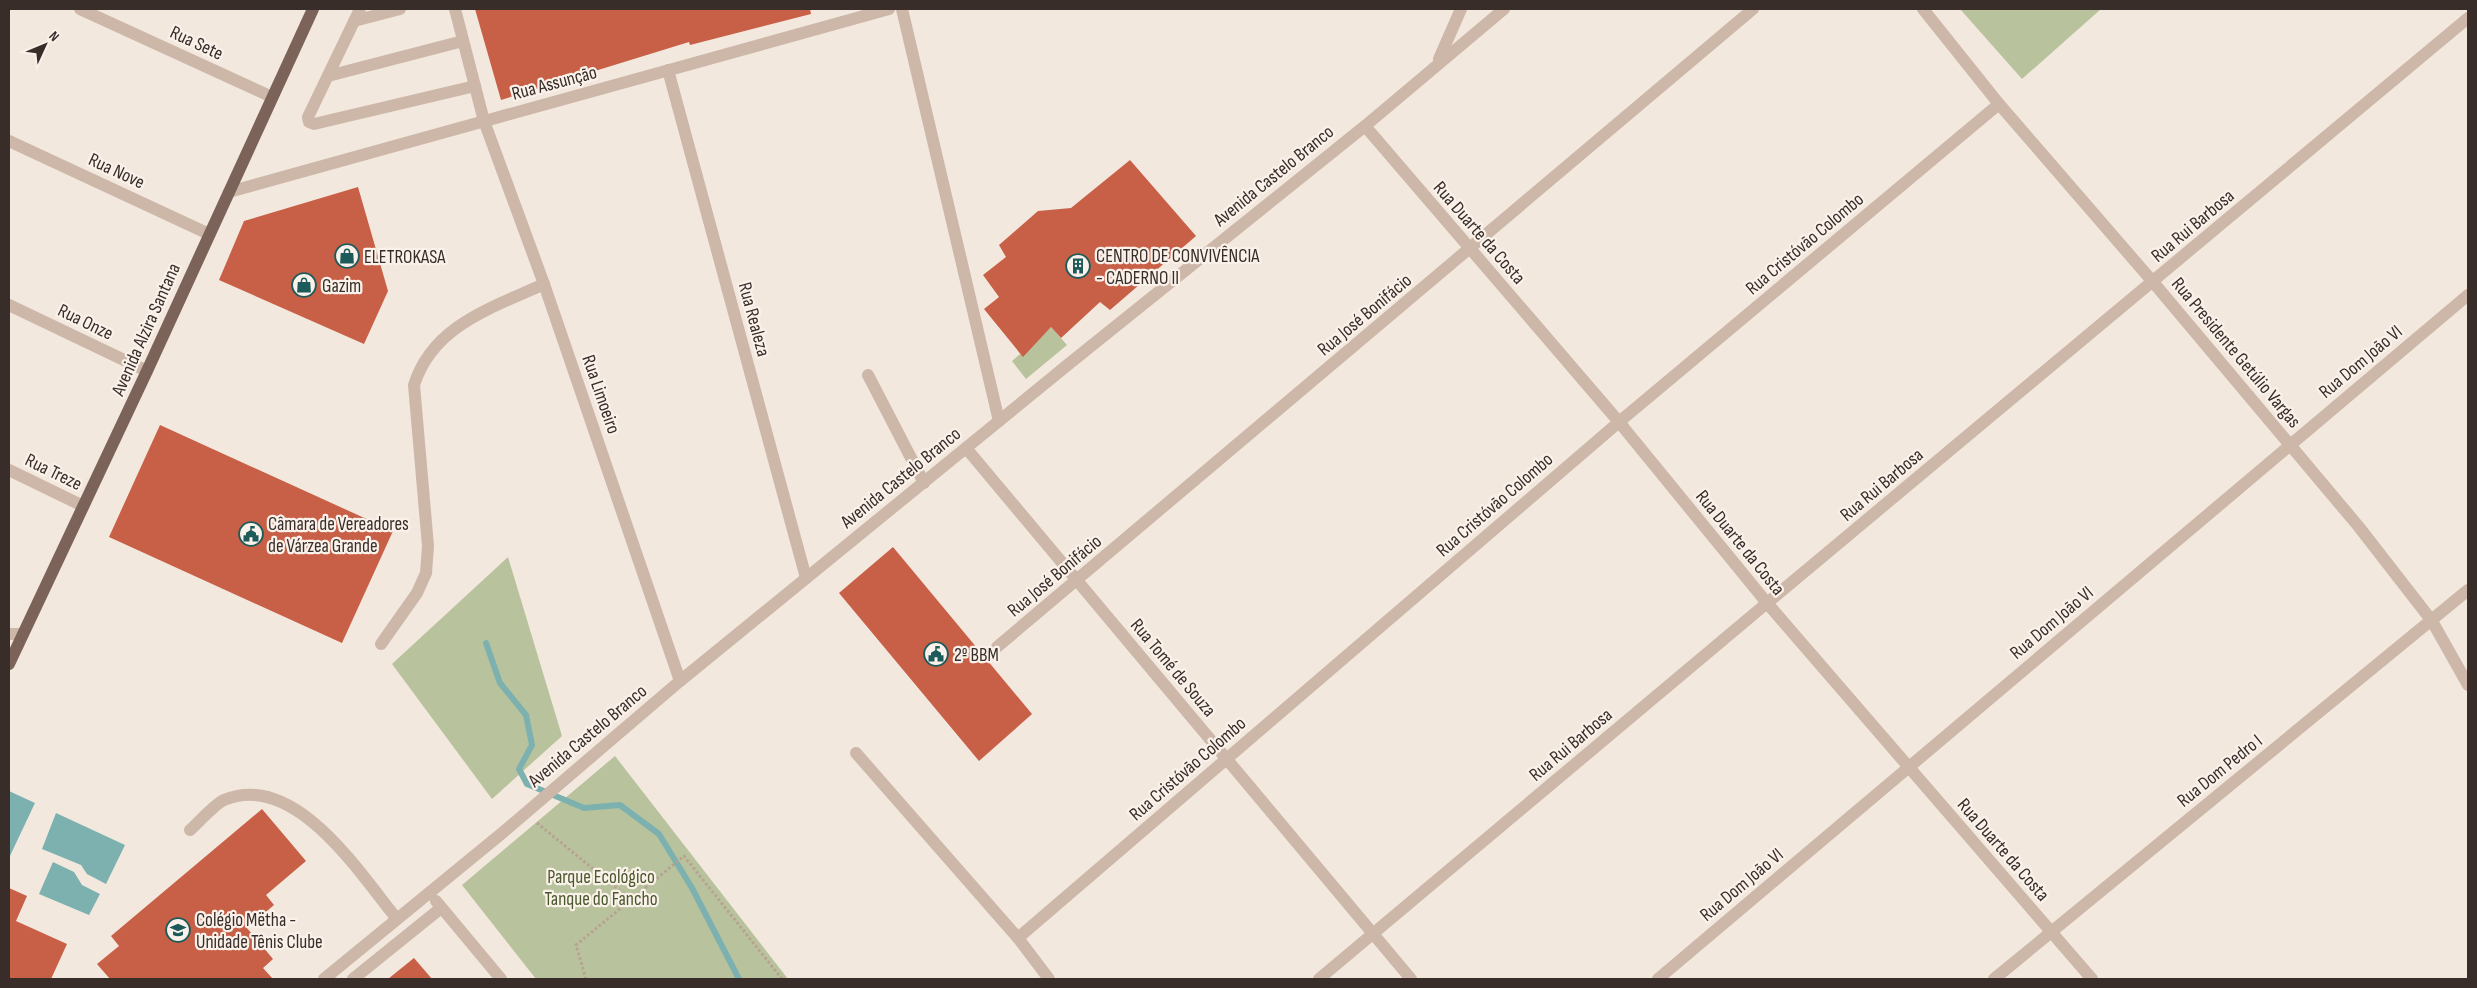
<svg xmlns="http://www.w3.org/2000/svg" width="2477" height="988" font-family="'Sofia Sans Condensed',sans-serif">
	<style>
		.green { fill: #b8c39d }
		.water { fill: #7cb1b0 }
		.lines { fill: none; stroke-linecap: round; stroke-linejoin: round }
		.stream { stroke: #7cb1b0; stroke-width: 6 }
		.building { fill: #c85f47 }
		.path { stroke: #b8a193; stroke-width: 3; stroke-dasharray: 2.5 2.5; stroke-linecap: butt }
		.minor { stroke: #ccb7a9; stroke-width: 12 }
		.major { stroke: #7b635a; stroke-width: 12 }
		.labels { text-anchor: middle; stroke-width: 4.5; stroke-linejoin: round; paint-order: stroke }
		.street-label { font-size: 19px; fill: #392d29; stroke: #faf2ea }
		.poi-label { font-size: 19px; fill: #392d29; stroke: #faf2ea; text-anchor: start }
		.park-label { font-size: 19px; fill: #4a582c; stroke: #faf2ea }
	</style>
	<rect width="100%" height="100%" fill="#f3e8de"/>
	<!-- green -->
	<g class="green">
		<path d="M 1960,9 L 2101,9 L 2022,79 Z"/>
		<path d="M 1051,327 L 1067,345 L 1026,379 L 1012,361 Z"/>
		<path d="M 508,557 L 562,736 L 492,799 L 392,664 Z"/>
		<path d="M 615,756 L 788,979 L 536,979 L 462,885 Z"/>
	</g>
	<!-- water -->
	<g class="water">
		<path d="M 9,791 L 35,803 L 9,858 Z"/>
		<path d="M 56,813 L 125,845 L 106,884 L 87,874 L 81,865 L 42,849 Z"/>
		<path d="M 53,862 L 74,872 L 82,885 L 100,894 L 89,915 L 39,894 Z"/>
	</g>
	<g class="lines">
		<!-- stream -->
		<path class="stream" d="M 486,643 L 500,683 L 526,715 L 532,745 L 519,769 L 527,784 L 584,808 L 620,805 L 659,834 L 692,888 L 739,979"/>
	</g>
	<!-- building -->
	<g class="building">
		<path d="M 475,9 L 810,9 L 811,14 L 690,45 L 689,42 L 501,100 Z"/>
		<path d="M 1130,160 L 1196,236 L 1110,310 L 1100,302 L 1061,338 L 1051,327 L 1023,357 L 984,309 L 999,297 L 983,275 L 1006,257 L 999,245 L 1038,211 L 1071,208 Z"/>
		<path d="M 358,187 L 388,291 L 364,344 L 219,280 L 244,221 Z"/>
		<path d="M 160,425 L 393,531 L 342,643 L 109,537 Z"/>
		<path d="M 893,547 L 1032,714 L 979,761 L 839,593 Z"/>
		<path d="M 262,809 L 306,861 L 266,895 L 274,905 L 247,928 L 273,959 L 263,968 L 273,979 L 110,979 L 97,964 L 119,946 L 111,936 Z"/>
		<path d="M 9,888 L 27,896 L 16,921 L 67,944 L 51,979 L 9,979 Z"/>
		<path d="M 414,958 L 432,979 L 388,979 Z"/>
	</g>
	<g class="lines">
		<!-- path -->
		<g class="path">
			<path d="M 537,823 L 631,900"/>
			<path d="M 586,979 L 576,945 L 684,856 L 782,979"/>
		</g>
		<!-- minor -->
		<g class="minor">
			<path d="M 80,9 L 272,97"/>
			<path d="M 360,9 L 308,117 L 309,122 L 314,124 L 475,86"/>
			<path d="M 455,9 L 484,121 L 544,284 L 680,681"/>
			<path d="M 902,9 L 999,421"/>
			<path d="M 1923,9 L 1999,104 L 2153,282 L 2359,527 L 2432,621 L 2468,685"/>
			<path d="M 354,21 L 400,9"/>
			<path d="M 1439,59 L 1461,9"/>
			<path d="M 668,70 L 806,578"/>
			<path d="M 328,76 L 463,41"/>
			<path d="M 1365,126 L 1619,422 L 1767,603 L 2092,979"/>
			<path d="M 9,141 L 209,234"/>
			<path d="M 229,192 L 889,9"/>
			<path d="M 9,305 L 147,371"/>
			<path d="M 868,375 L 924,483"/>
			<path d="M 966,448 L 1411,979"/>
			<path d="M 9,470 L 83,506"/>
			<path d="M 9,634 L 23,634"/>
			<path d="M 381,644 L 417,593 L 426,573 L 428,546 L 414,385 C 433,325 492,308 544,284"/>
			<path d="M 997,647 L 1753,9"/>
			<path d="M 856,753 L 1018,938 L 1049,979"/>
			<path d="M 190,830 C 199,822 215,804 224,800 C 295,770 360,874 397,919"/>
			<path d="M 436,901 L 501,979"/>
			<path d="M 1018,938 L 1619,422 L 1999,104"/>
			<path d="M 324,979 L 501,834 L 680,681 L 1070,363 L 1365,126 L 1504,9"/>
			<path d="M 353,979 L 441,908"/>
			<path d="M 1319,979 L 1767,603 L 2468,18"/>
			<path d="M 1658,979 L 2468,295"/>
			<path d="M 1994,979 L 2468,590"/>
		</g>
		<!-- major -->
		<path class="major" d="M 9,664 L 147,371 L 313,9"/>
	</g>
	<!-- icons -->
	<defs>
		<g id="shop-ring" transform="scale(1.25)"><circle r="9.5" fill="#faf2ea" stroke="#1d5b5b" stroke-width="1.5"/><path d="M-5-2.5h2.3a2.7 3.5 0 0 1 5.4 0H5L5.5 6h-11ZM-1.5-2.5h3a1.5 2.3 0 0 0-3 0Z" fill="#1d5b5b"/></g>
		<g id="building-ring" transform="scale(1.25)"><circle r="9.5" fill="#faf2ea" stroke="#1d5b5b" stroke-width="1.5"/><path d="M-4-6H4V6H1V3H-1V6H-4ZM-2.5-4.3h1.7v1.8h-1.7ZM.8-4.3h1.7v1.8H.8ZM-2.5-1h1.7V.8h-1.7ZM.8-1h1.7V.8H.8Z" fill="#1d5b5b"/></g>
		<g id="civic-ring" transform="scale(1.25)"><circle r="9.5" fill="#faf2ea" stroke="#1d5b5b" stroke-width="1.5"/><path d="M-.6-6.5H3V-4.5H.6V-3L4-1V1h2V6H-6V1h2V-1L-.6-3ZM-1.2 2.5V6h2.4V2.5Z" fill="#1d5b5b"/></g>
		<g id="school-ring" transform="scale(1.25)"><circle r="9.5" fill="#faf2ea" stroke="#1d5b5b" stroke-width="1.5"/><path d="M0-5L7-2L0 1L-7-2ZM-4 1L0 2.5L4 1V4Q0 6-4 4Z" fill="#1d5b5b"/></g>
	</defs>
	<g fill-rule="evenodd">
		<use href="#shop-ring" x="347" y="256"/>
		<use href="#building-ring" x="1078" y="266"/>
		<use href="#shop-ring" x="304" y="285"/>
		<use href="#civic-ring" x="251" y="534"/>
		<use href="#civic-ring" x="936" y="654"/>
		<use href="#school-ring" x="178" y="930"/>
	</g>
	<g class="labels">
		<!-- street labels -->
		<g class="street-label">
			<text transform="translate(197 42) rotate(25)" y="7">Rua Sete</text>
			<text transform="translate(554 82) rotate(-15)" y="7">Rua Assunção</text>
			<text transform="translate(117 170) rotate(25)" y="7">Rua Nove</text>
			<text transform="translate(1273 175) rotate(-39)" y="7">Avenida Castelo Branco</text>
			<text transform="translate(2192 225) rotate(-40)" y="7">Rua Rui Barbosa</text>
			<text transform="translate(1480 232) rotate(49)" y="7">Rua Duarte da Costa</text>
			<text transform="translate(1804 243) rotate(-40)" y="7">Rua Cristóvão Colombo</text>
			<text transform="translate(1364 314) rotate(-40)" y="7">Rua José Bonifácio</text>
			<text transform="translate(755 319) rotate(75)" y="7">Rua Realeza</text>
			<text transform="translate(86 321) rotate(26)" y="7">Rua Onze</text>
			<text transform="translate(145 329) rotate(-66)" y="7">Avenida Alzira Santana</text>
			<text transform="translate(2237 352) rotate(50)" y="7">Rua Presidente Getúlio Vargas</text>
			<text transform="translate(2360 361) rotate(-40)" y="7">Rua Dom João VI</text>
			<text transform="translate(602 394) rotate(71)" y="7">Rua Limoeiro</text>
			<text transform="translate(54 471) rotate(26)" y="7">Rua Treze</text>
			<text transform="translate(900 477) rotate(-39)" y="7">Avenida Castelo Branco</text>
			<text transform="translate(1881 484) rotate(-40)" y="7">Rua Rui Barbosa</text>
			<text transform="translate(1494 504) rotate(-41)" y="7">Rua Cristóvão Colombo</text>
			<text transform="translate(1741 542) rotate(51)" y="7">Rua Duarte da Costa</text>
			<text transform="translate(1054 575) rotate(-40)" y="7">Rua José Bonifácio</text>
			<text transform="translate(2051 622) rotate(-40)" y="7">Rua Dom João VI</text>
			<text transform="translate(1174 667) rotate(50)" y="7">Rua Tomé de Souza</text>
			<text transform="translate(587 735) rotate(-40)" y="7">Avenida Castelo Branco</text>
			<text transform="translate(1570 744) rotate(-40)" y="7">Rua Rui Barbosa</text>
			<text transform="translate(1187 768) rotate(-41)" y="7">Rua Cristóvão Colombo</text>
			<text transform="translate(2219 770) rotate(-39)" y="7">Rua Dom Pedro I</text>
			<text transform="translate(2004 849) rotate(49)" y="7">Rua Duarte da Costa</text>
			<text transform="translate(1741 884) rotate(-40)" y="7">Rua Dom João VI</text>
		</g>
		<!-- poi labels -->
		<g class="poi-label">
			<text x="1096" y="262">CENTRO DE CONVIVÊNCIA<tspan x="1096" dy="22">- CADERNO II</tspan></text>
			<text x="364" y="263">ELETROKASA</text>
			<text x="322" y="292">Gazim</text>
			<text x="268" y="530">Câmara de Vereadores<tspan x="268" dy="22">de Várzea Grande</tspan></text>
			<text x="954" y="661">2º BBM</text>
			<text x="196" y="926">Colégio Mëtha -<tspan x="196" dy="22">Unidade Tênis Clube</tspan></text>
		</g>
		<!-- park labels -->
		<g class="park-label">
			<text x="601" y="883">Parque Ecológico<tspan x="601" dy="22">Tanque do Fancho</tspan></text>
		</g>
	</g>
	<!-- border -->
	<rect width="2477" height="988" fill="none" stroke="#392d29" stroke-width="20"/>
	<!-- north arrow -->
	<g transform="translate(45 45) rotate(46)" stroke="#faf2ea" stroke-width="4" paint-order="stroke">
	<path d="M0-4L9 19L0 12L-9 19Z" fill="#392d29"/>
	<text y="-8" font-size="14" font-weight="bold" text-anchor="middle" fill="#392d29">N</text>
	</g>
</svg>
